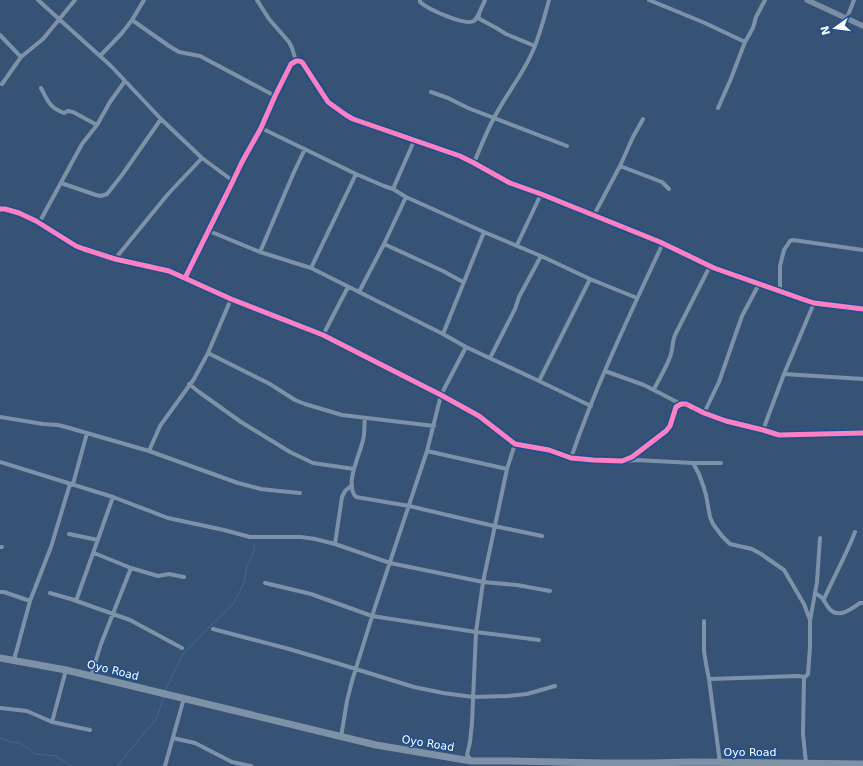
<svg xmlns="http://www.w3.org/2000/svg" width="863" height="766" font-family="'DejaVu Sans',sans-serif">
  <rect width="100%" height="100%" fill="#365274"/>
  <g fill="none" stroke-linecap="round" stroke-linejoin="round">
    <!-- stream -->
    <path stroke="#3b618d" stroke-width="1.5" d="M165 691 183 654 207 629 233 604 244 583 247 567 254 550V545
      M0 738 11 742 20 743 36 754 56 756 72 766
      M117 766 157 718 164 695"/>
    <!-- street -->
    <path stroke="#7d92a8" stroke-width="4" d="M38 0 111 66 161 119 202 158 233 181
      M257 0 269 19 289 42 292 48 296 61
      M420 0V2C428 9 468 28 475 20 478 17 483 4 485 0
      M649 0 705 23 745 42
      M479 15 478 18 498 29 506 34 535 46
      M847 18 854 0
      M132 20 169 46 179 52 200 56 275 96
      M0 35 21 57
      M100 56 122 33 132 20 144 0
      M2 84 21 57 43 39 75 0
      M41 88C48 101 49 107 64 113L68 111 73 112 97 125
      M431 92 448 98 468 108 567 146
      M718 108 730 81 745 42 753 28 756 17 765 0
      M261 128 356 174 384 186 393 189 406 197 484 232 541 256 590 279 637 298
      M474 163C480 148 486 133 494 118 505 96 521 77 531 55 539 38 544 19 549 0
      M620 166 662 182 669 189
      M61 183 96 195 101 196 107 194 122 175 161 119
      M393 189 414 141
      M594 215 620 166 633 137 643 119
      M39 223 82 144 97 125 110 102 125 81
      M209 231 260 252 311 268 443 334 466 347 539 381 591 406
      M384 244 443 271 463 282
      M517 245 541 194
      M260 252 294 172 305 149
      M115 259 168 194 202 158
      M311 268 356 174
      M185 278 233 181 242 162 261 128 275 96 291 64 296 61H299L302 62 328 102 346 115 353 119 460 156 474 163 510 183 541 194 660 242 714 268 802 299 814 303 863 309
      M780 291V266L784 250 790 241 793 240 863 250
      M359 292 384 244 406 197
      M443 334 484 232
      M323 335 348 287
      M208 353 270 384 295 400 305 404 342 415 434 426
      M490 358 515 309 519 297 541 256
      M605 371 644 385 681 404
      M784 374 863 379
      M539 381 590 279
      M189 384 199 392 241 422 290 452 313 463 354 469
      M654 389C659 379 666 368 670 357 673 350 672 342 675 335L710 266
      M704 413 719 382 742 316 759 284
      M0 417 43 424 58 425 66 427 149 451 238 483 261 489 279 491 300 493
      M365 418C364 425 365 433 363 440 360 455 344 484 356 497L409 506 494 526 542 536
      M763 430 784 374 814 303
      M149 451 160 426 194 379 208 353 231 299
      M427 451 507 469
      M571 458C596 385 630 314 663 243
      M626 461 636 460 693 463H721
      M0 462 113 497 168 518 224 530 250 537H301L315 539 335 544 390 563 483 582 517 585 550 591
      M693 463 699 474 704 488 706 495 710 517 713 524 722 536 730 544 752 549 761 554 784 570 804 604 810 620
      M73 484 87 433
      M69 534 98 540
      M335 544 342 497 345 491 352 485
      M0 547H2
      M94 553 131 568 158 576 169 574 184 577
      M265 583 311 594 372 616 476 632 539 640
      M0 592H4L30 601
      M50 593 71 599 130 620 182 648
      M815 593C824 598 823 600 828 607 837 620 850 610 860 603H863
      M824 599C834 577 846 555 855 532
      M76 601 113 497
      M704 621V651L706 664 709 679 720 763
      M213 629 289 649 333 662 414 687 443 693 473 697 507 696 527 694 555 686
      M14 660 30 601 51 547 70 484
      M91 676 101 644 131 568
      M804 677 803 734 806 763
      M709 679 798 676 805 677 808 674 810 647V621L817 582 820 538
      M0 708 27 711 52 722 90 730
      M52 722 66 670
      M341 737 347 701 352 681 375 607 427 451 441 395 466 347
      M173 738 195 743 232 762 251 766
      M471 760 467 755 470 742 472 723 476 632 483 582 507 469 515 444
      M165 766 184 698"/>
    <!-- secondary -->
    <path stroke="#798da4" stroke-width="5.5" d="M807 0 863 26
      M0 209H5L19 213 36 221 76 246 84 249 115 259 169 271 231 299 323 335 441 395 479 416 515 444 549 450 571 458 593 460 622 461 632 457 666 431 670 426 676 407 681 404H686L704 413 726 421 763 430 779 435 863 433"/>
    <!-- highway -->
    <path stroke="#7e92a7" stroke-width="7" d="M0 658 66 670 376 745 471 761H510L603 763H651L693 762 863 764"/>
    <!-- cycleway casing -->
    <g stroke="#1b4f8f" stroke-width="8">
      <path id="cycleway" d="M0 209H5L19 213 36 221 76 246 84 249 115 259 169 271 231 299 323 335 441 395 479 416 515 444 549 450 571 458 593 460 622 461 632 457 666 431 670 426 676 407 681 404H686L704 413 726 421 763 430 779 435 863 433
        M185 278 233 181 242 162 261 128 275 96 291 64 296 61H299L302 62 328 102 346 115 353 119 460 156 474 163 510 183 541 194 660 242 714 268 802 299 814 303 863 309"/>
    </g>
    <!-- cycleway -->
    <use href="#cycleway" stroke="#ff80c0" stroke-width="5"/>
  </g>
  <g text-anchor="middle" stroke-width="3" stroke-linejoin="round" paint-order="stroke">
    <!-- street labels -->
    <g font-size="11" fill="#fff" stroke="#1b4f8f">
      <text transform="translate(113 670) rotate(14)" y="4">Oyo Road</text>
      <text transform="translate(428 743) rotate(9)" y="4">Oyo Road</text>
      <text x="750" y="756">Oyo Road</text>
    </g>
  </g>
  <!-- north arrow -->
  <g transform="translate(835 28) rotate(256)" stroke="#1b4f8f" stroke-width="3" paint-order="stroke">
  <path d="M0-3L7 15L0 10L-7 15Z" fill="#ffffff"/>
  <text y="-6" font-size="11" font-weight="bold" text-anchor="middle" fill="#ffffff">N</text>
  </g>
</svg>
